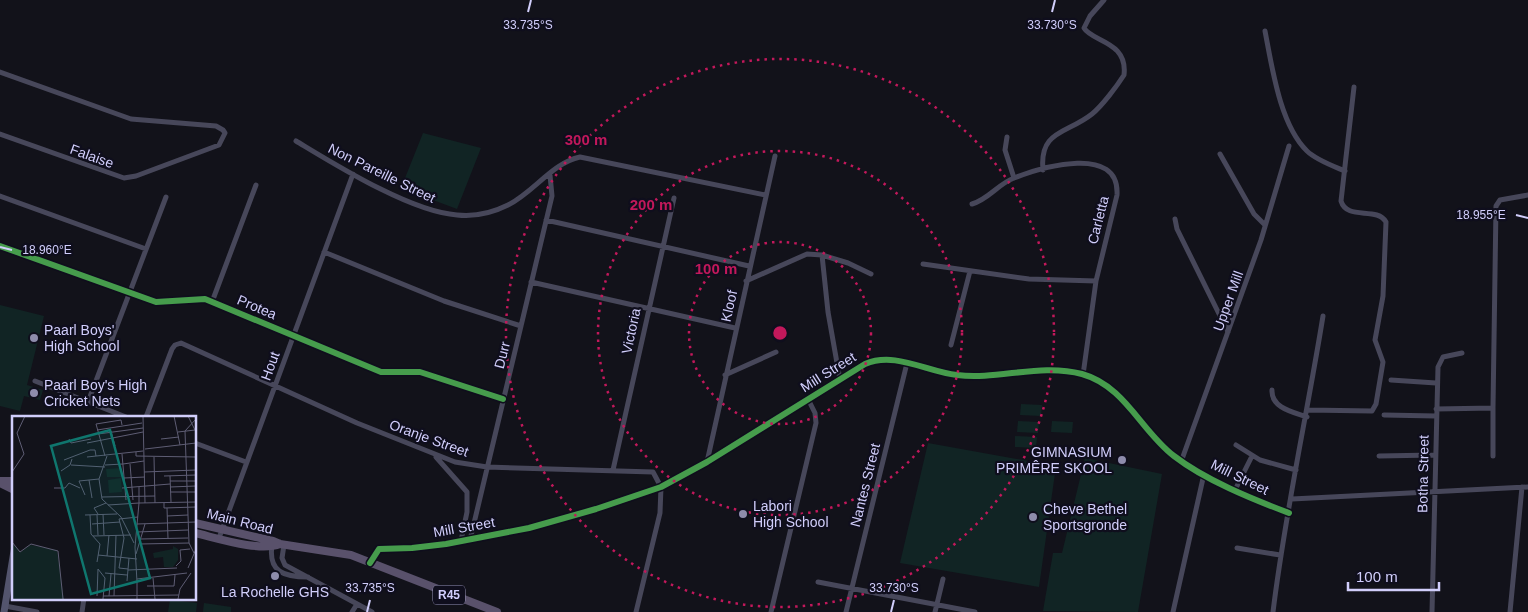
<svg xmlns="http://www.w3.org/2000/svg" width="1528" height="612" font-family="Helvetica,sans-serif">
  <rect width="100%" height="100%" fill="#12121a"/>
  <!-- green -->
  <path fill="#112424" d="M423 133 481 148 457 209 401 188Z
    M0 305 44 316 27 385 43 390 40 400 24 396 20 411 0 406Z
    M1021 404 1042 405 1041 416 1020 415Z
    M1018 421 1039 422 1038 433 1017 432Z
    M1052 421 1073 422 1072 433 1051 432Z
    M1015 436 1037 437 1036 448 1015 447Z
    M928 443 1056 466 1039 587 900 563Z
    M1085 458 1162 474 1138 612 1043 611 1053 553H1062Z
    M170 600 197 603 196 612H168Z
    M204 603 231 607V612H203Z"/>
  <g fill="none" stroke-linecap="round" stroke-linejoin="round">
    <!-- street -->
    <path stroke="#47475a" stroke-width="5" d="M1265 31C1272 67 1280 125 1307 151 1316 160 1333 166 1345 171
      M0 72 131 119 216 126 223 130 225 133 219 145 136 176 124 178 0 134
      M1007 137 1005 150 1014 178
      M296 141C336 165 411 212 457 215 475 217 492 213 508 205 534 192 552 163 580 157L765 195
      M1220 154 1254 214 1265 225
      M1043 170C1039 130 1067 134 1092 114 1102 106 1117 86 1124 75 1128 41 1092 42 1084 28L1090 16 1104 0
      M0 196 146 249
      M972 204C989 199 998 184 1014 178 1042 167 1120 144 1117 195L1096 281 1083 375
      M1175 219 1177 229 1228 332
      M546 220 749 266
      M0 246 156 302 205 299 381 372H420L503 399
      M324 252 444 301 521 326
      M822 255 848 263 871 274
      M923 264 1029 279 1096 281
      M746 281 807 254 822 255 828 312 840 380
      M531 282 735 328
      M212 302 256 185
      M951 345 970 271
      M725 375 776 352
      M1391 380 1436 383
      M35 381 126 417
      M1272 390C1271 408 1293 412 1307 417
      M88 402 166 197
      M1493 408 1496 206 1500 200 1528 195
      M1436 409 1493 408V456
      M1308 410 1372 411 1376 404 1383 362 1375 340 1383 296 1386 222C1377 206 1347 221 1341 201L1354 87
      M1384 415 1436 416
      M146 417 172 349 175 345 181 343 357 423 455 462 487 467 653 472 661 487 660 513 636 612
      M195 443 246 462
      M1236 445 1260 460 1296 470
      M1379 456 1434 455
      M436 457 467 492V512L461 541
      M707 462 775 156
      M1181 462 1261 240 1289 146
      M613 470 674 198
      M1235 490 1252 456
      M1292 499 1528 487
      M219 538 353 174
      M470 540 552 196 550 175
      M272 545C268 572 284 577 308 577
      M284 545 282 558 285 565 372 612
      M1237 548 1280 555
      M370 563 379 549 412 548 446 544 529 528 596 509 661 487 707 462 865 364C895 351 927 372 957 375 999 380 1040 363 1082 374 1125 386 1141 431 1174 456 1205 480 1252 499 1289 513
      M818 582 975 612
      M5 606 37 612
      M82 612 84 598
      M352 612 357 604
      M771 612 816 423 815 413 808 399
      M846 612 907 363
      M935 612 943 579
      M1173 612 1204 474
      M1273 612C1285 513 1307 415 1323 316
      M1432 612 1438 367 1443 357 1462 353
      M1510 612 1522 487"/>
    <!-- secondary -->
    <path stroke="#53546d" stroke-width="7" d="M4 612 14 551"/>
    <!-- primary -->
    <path stroke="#59516b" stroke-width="8" d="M0 481H14
      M0 483 14 490
      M195 523 273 541 280 544 351 555 497 612
      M195 533C217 538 259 552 280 544"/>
    <!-- cycleway casing -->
    <g stroke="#0f0e1d" stroke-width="9">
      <path id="cycleway" d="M0 246 156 302 205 299 381 372H420L503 399
        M370 563 379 549 412 548 446 544 529 528 596 509 661 487 707 462 865 364C895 351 927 372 957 375 999 380 1040 363 1082 374 1125 386 1141 431 1174 456 1205 480 1252 499 1289 513"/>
    </g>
    <!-- cycleway -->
    <use href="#cycleway" stroke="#469c4c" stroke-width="6"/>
  </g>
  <!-- ticks -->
  <path fill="none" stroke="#d1cefb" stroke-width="2" d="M528 12 531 0M1052 12 1055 0M1516 215 1528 218M0 247 12 250M367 612 370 600M891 612 894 600"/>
  <!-- distance rings -->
  <g fill="none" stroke="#c2185b" stroke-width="2.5" stroke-dasharray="2.5 5">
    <circle cx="780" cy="333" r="91"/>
    <circle cx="780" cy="333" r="182"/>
    <circle cx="780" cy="333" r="274"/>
  </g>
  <!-- markers -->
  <g fill="#8e8cac" stroke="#0f0e1d" stroke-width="2">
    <circle cx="34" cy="338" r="5"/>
    <circle cx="34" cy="393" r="5"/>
    <circle cx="1122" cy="460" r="5"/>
    <circle cx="743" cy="514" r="5"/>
    <circle cx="1033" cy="517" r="5"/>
    <circle cx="275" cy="576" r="5"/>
  </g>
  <g text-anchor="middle" stroke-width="4.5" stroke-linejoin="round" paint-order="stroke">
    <!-- shield labels -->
    <rect fill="#0f0e1d" stroke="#9794b8" stroke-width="1" x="433" y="585.5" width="32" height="19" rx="4"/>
    <g font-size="12" font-weight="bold" fill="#d1cefb">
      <text x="449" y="599">R45</text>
    </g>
    <!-- street labels -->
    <g font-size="14" fill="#d1cefb" stroke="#0f0e1d">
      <text transform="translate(92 156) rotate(20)" y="5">Falaise</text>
      <text transform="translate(382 173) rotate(26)" y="5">Non Pareille Street</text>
      <text transform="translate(1098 220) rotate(-76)" y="5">Carletta</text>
      <text transform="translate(1228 301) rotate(-70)" y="5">Upper Mill</text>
      <text transform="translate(729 306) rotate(-77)" y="5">Kloof</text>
      <text transform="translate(257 307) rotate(23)" y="5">Protea</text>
      <text transform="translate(631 331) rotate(-78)" y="5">Victoria</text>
      <text transform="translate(502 355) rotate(-76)" y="5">Durr</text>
      <text transform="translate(270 366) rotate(-70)" y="5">Hout</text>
      <text transform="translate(828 372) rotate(-32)" y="5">Mill Street</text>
      <text transform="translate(429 438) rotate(20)" y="5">Oranje Street</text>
      <text transform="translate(1423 474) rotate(-89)" y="5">Botha Street</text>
      <text transform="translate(1240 477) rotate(26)" y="5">Mill Street</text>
      <text transform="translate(865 485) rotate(-76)" y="5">Nantes Street</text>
      <text transform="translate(240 521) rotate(14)" y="5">Main Road</text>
      <text transform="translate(464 527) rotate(-10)" y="5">Mill Street</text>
    </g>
    <!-- poi labels -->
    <g font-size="14" fill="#d1cefb" stroke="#0f0e1d" text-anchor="start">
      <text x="44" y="335">Paarl Boys'<tspan x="44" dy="16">High School</tspan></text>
      <text x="44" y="390">Paarl Boy's High<tspan x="44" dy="16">Cricket Nets</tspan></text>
      <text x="1112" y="457" text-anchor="end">GIMNASIUM<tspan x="1112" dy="16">PRIMÊRE SKOOL</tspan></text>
      <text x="753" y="511">Labori<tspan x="753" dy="16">High School</tspan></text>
      <text x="1043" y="514">Cheve Bethel<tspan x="1043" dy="16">Sportsgronde</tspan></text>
      <text x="275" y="597" text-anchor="middle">La Rochelle GHS</text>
    </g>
  </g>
  <!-- overview -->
  <g transform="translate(12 416)">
    <rect width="184" height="184" fill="#12121a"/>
    <path d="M110 52 111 61H95L94 53ZM109 62 110 76 97 77 96 64ZM0 127 9 136 18 129 45 134 52 183H0ZM161 130 166 133V144L161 151H152L151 141 142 142 141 137 161 133Z" fill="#112424"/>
    <path fill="none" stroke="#5e5d74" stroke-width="1" d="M131 0 133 87M162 0 168 29M176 0 183 14M85 14 130 7M99 15 103 30M166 16 183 14M86 18 131 12M57 23 59 27 79 23M149 23 167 21M75 27 131 16M133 33 184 27M124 36V40L184 41M110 38 114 84M93 40 84 8 109 4 110 9M95 40 87 63 90 83 109 101 122 127M75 41 131 35M142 41 143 87M52 44 78 34H83L84 40M111 48 132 45M118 48 121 84M59 49 93 51M93 49 111 48M49 55 58 49 60 43M0 56 12 38 5 17 13 0M132 56 184 54M152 60 184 59M158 60 159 86M112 62 133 61M77 64 80 82M158 65H184M158 71 184 70M42 72H53L57 67 68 72M110 72 158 68M158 76H184M73 79 67 65 87 63M90 81 143 80M152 87V92L184 91M96 89 127 87V71M155 92 156 123M86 98 82 92 94 87M91 98 92 119M73 99 105 98M78 99 79 118 88 128 85 146M85 99 86 119M155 100 176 99M80 108 108 106M125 108 184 106M125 116 176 114M81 120 119 119M129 123 176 122M0 126 8 136 19 128 46 135 51 183M128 128 177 127M182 137 177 127 173 15 184 3M124 138 133 108M86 139 125 143M95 140 97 119M164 150 169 145 168 134 178 133M176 152 184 133M86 153 93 162 91 183M116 153 107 152 112 122 107 103 126 101M116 154 165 152M93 157 115 159M141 162 143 183M125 163 175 157M115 165 117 142M125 166 123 131 127 87 184 86M135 170H162L163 159M85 180 86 153M91 180 167 179M97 180 99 158M102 180 104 119M125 183V166M166 183 168 173 179 157"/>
    <path fill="#0f766e" fill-opacity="0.15" stroke="#0f766e" stroke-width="2.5" d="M98 14 138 162 79 178 39 30Z"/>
    <rect width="184" height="184" fill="none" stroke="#d1cefb" stroke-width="2.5"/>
  </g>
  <g font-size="12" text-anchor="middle" fill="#d1cefb" stroke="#0f0e1d" stroke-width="4.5" stroke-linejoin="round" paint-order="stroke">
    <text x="528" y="29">33.735°S</text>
    <text x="1052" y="29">33.730°S</text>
    <text x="1481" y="219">18.955°E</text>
    <text x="47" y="254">18.960°E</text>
    <text x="370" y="592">33.735°S</text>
    <text x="894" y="592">33.730°S</text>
  </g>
  <circle cx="780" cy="333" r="8" fill="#c2185b" stroke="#0f0e1d" stroke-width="2.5"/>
  <g font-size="15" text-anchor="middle" font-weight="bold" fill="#c2185b" stroke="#0f0e1d" stroke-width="4.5" stroke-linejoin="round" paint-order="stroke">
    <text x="586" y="145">300 m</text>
    <text x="651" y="210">200 m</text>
    <text x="716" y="274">100 m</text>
  </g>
  <!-- scale -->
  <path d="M1348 582v8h91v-8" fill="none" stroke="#d1cefb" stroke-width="2.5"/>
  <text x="1356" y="582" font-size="15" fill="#d1cefb" stroke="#0f0e1d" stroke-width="4" paint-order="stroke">100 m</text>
</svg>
